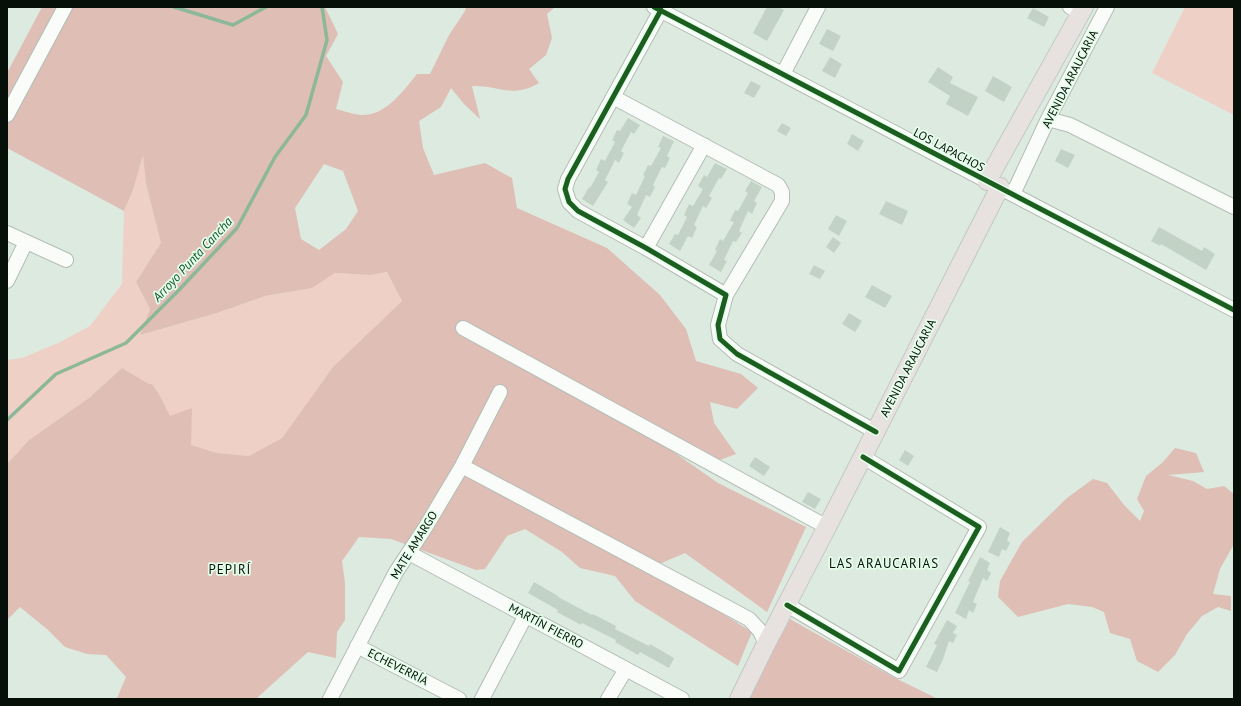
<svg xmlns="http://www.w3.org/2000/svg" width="1241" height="706" font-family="'PT Sans',sans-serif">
  <rect width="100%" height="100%" fill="#ddeae0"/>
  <!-- green -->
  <path fill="#eed0c6" d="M1185 7H1234V115L1152 73Z
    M143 154 146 184 161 243 136 282 150 309 140 335 217 313 265 296 312 288 335 273 370 275 387 272 402 301 333 367 282 438 249 456 217 453 190 445 170 416 159 394 152 384H149L122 368 89 398 29 440 7 464V360L22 358 58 343 90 326 122 284 124 211 133 190Z"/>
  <!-- forest -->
  <path fill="#debeb5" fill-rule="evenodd" d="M42 7H325L338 34 326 56 343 82 336 109C344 111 353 114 361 115 386 116 403 91 417 74H430L449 35 465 11 466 7H555L547 14 552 38 546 55 529 69 539 83C512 99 499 85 472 86L480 119 464 104 451 88 441 107 419 121 423 148 434 175 485 163 512 178 517 208 607 248 660 295 686 329 696 361 741 374 758 388 737 409 710 402 714 423 736 454 709 464 675 453 718 483 806 527 767 612 685 553 650 568 752 632 738 666 635 601 615 576 580 568 562 552 525 529 507 536 485 569 476 570 391 539 359 537 342 561 345 583V620L337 632 336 658 308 652 258 697 259 699H118L117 698 126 677 106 655 87 654 65 647 48 630 20 607 7 620V464L29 440 89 398 122 368 149 384H152L159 394 170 416 192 408 191 445 217 453 249 456 282 438 333 367 402 301 387 272 370 275 335 273 312 288 265 296 217 313 140 335 150 309 136 282 161 243 146 184 143 155 133 190 124 211 7 148V73ZM324 164 343 171 358 211 346 229 319 250 301 239 295 208Z
    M1175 448 1196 453 1204 472 1168 475 1193 481 1207 489 1224 486 1234 494V544L1220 569 1213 594 1231 596V611L1218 607 1202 616 1187 634 1175 655 1158 672 1137 661 1130 639 1110 633 1104 612 1092 607 1068 604 1018 617 998 597 1000 581 1022 542 1067 498 1093 479 1107 483 1124 505 1140 521 1144 511 1137 499 1146 476 1163 462Z
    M788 618 893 677 938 699H741Z"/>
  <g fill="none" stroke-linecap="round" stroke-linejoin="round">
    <!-- stream -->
    <path stroke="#8cb899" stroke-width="3.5" d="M174 7 233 25 266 7
      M7 420 56 374 126 343 179 290 237 228 275 157 306 115 327 40 322 7"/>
  </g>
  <!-- building -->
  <path fill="#c2d3c6" d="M767 7H778L784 10 767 41 753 33Z
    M1033 8 1049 17 1044 27 1027 18Z
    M827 29 841 36 833 51 819 44Z
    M830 57 842 64 835 78 822 71Z
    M938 67 953 77 950 83 978 97 968 116 946 104 950 96 928 82Z
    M993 76 1012 87 1004 102 985 91Z
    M751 81 761 86 754 98 744 93Z
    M628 118 640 125 634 134 631 132 621 151 624 153 619 163 615 160 605 180 608 182 593 206 582 199 589 187 590 188 599 172 596 170 601 159 605 161 615 142 612 140 617 130 620 131Z
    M782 123 791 128 786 136 777 131Z
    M852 134 864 141 858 151 847 144Z
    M663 136 674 141 667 156 670 158 665 168 662 167 653 185 655 187 650 197 646 195 637 215 641 218 634 228 623 220 632 207 627 204 632 193 636 195 645 176 643 175 648 165 651 166 661 148 658 147Z
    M1061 149 1075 155 1068 168 1055 161Z
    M715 163 727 169 721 179 719 178 709 196 712 198 706 208 703 206 694 225 697 227 692 238 688 236 680 251 669 244 675 234 678 235 687 217 684 215 689 204 693 206 703 189 698 186 704 175 707 177Z
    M751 181 762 187 754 201 757 203 752 214 748 211 739 231 742 233 736 242 733 241 724 260 727 261 721 272 709 265 717 251 715 250 720 239 723 241 734 222 730 221 735 210 738 211 748 193 745 191Z
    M886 201 908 211 902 225 879 214Z
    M836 215 847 221 839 236 828 229Z
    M1159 227 1202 251 1204 247 1215 254 1206 270 1161 244 1160 246 1151 241Z
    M833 237 841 243 834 253 826 247Z
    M814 265 825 271 820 279 809 274Z
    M872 285 892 296 885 308 865 297Z
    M849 313 862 321 855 332 842 324Z
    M905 450 914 456 908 466 899 460Z
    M755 457 770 467 764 476 749 466Z
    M808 492 821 499 815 509 802 502Z
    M1000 527 1010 533 1007 540 1010 543 1006 551 1002 549 999 557 988 552Z
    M980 557 990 563 987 570 991 573 987 581 983 578 973 602 977 604 973 613 969 610 966 619 955 613 970 582 968 581Z
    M534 582 558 596V597L592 615 593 614 616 626 615 629 649 646 650 644 674 658 669 668 640 652 638 655 615 642 616 640 582 623 581 625 557 612 558 610 528 593Z
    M947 620 957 626 953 633 957 635 953 643 949 641 943 659 937 672 926 667 937 645 934 644Z"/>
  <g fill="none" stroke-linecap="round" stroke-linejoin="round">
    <!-- minor casing -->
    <g stroke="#b3bdb5" stroke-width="16">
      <path id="minor" d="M654 7 1234 310
        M1070 7 1081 13
        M661 10 568 179 565 189 569 202 578 211 646 248 726 295 718 325 720 339 737 354 876 432
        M783 74 818 7
        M613 97 778 185 782 192V201L726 295
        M7 115 65 7
        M1048 119 1070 125 1234 207
        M1013 194 1048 119 1107 7
        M7 233 66 260
        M646 248 704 145
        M7 281 26 242
        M463 328 827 527
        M462 466 749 619 760 631 766 644
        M409 553 682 699
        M787 605 899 671 979 527 863 457
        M357 646 459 699
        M330 699 396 572 425 528 462 466 500 392
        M482 699 526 615
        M608 699 626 669"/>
    </g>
    <!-- major casing -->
    <g stroke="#c1c8c3" stroke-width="20">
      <path id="major" d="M987 181 1084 7
        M739 699 766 644 827 527 1000 187"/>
    </g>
    <!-- minor -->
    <use href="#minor" stroke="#fafcfa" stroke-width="14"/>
    <!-- major -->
    <use href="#major" stroke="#e7e2e0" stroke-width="18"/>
    <!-- cycleway casing -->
    <g stroke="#e4feea" stroke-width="8">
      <path id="cycleway" d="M654 7 1234 310
        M661 10 568 179 565 189 569 202 578 211 646 248 726 295 718 325 720 339 737 354 876 432
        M787 605 899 671 979 527 863 457"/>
    </g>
    <!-- cycleway -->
    <use href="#cycleway" stroke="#1b5e20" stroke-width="5"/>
  </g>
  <g text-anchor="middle" stroke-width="3.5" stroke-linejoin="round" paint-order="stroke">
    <!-- street labels -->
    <g font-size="12" fill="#070f09" stroke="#e4feea">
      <text transform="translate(1070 79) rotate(-63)" y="4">AVENIDA ARAUCARIA</text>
      <text transform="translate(949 150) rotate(28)" y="4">LOS LAPACHOS</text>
      <text transform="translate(908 368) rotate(-63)" y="4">AVENIDA ARAUCARIA</text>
      <text transform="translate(414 545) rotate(-58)" y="4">MATE AMARGO</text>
      <text transform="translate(546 626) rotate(28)" y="4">MARTÍN FIERRO</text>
      <text transform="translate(398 667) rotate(27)" y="4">ECHEVERRÍA</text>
    </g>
    <!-- water labels -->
    <g font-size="13" font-style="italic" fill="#13542d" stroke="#e4feea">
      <text transform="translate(192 259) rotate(-47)" y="5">Arroyo Punta Cancha</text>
    </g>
    <!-- neighbourhood labels -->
    <g font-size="13" letter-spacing="1" fill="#070f09" stroke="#e4feea">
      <text x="884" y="568">LAS ARAUCARIAS</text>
      <text x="230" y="574">PEPIRÍ</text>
    </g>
  </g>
  <!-- border -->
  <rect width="1241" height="706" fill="none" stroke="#070f09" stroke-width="16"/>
</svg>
